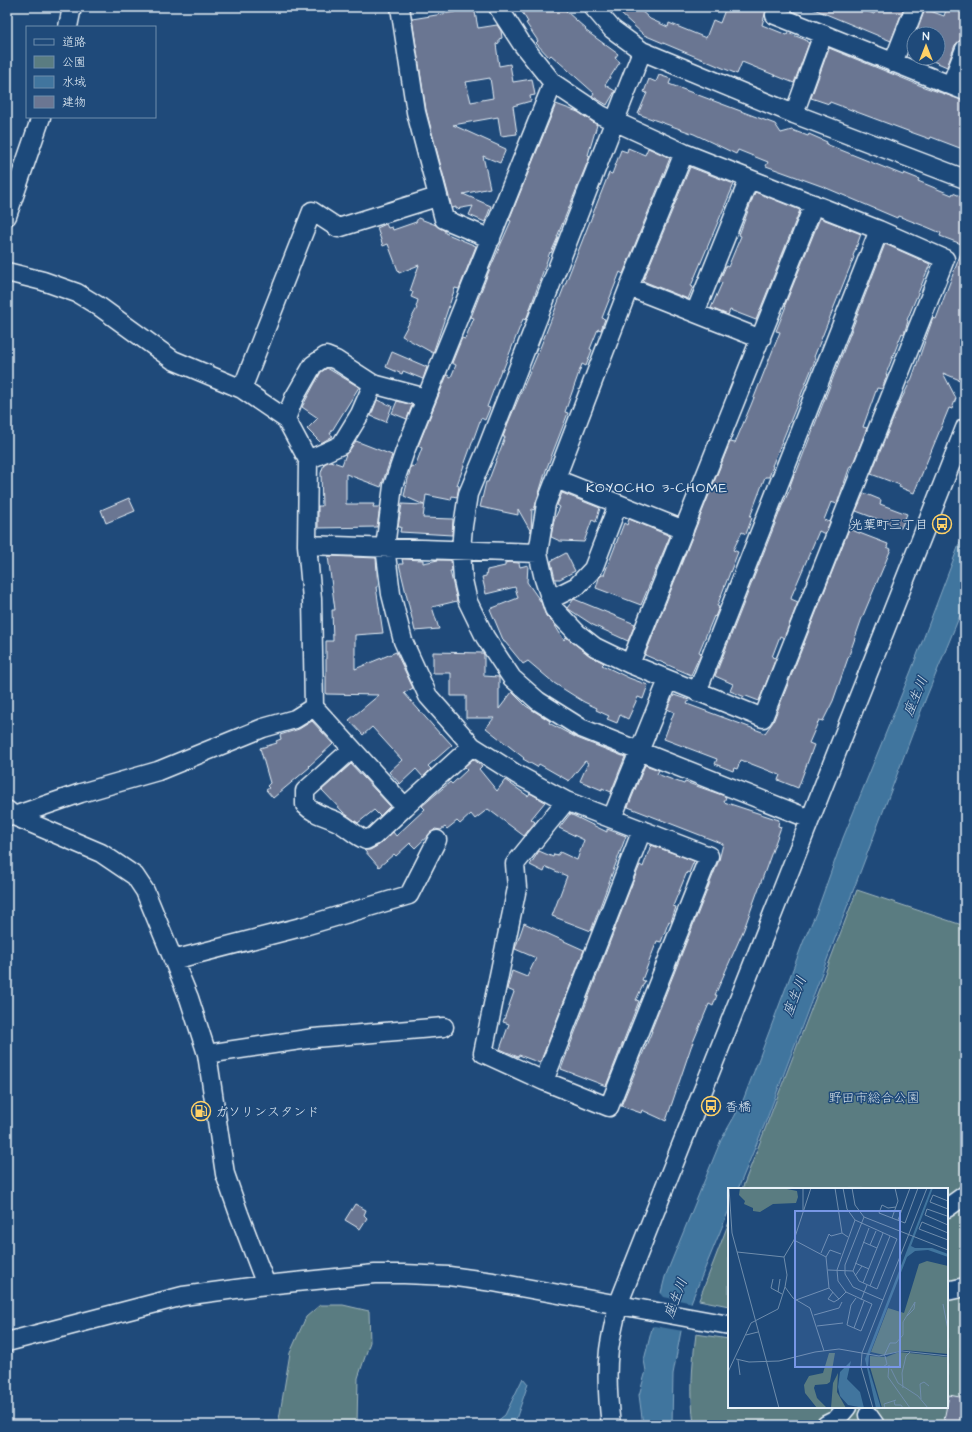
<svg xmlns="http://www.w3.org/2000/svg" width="972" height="1432" font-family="'Architects Daughter','Klee One',sans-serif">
  <rect width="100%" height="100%" fill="#1f4a7a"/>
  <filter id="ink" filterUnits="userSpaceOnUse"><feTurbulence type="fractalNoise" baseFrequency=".025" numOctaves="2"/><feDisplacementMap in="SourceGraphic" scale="8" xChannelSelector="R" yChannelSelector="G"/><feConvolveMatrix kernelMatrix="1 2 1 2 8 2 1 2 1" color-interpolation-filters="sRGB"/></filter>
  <g filter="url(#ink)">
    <!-- green -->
    <path fill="#5a7c81" stroke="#a1b6bc" d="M857 890 965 926V1278L947 1282V1189H742Z
      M729 1222V1306L699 1300Z
      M965 1294V1425H694C690 1394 692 1365 696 1334L729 1339V1407H947V1299Z
      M320 1305H343L369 1311 370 1342 358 1378 357 1425H278L290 1353 306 1317Z"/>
    <!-- water -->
    <path fill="#41759e" stroke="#84a7c2" d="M965 529V603L926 698 766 1121 738 1189H729V1210L692 1300 681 1331 673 1374 672 1425H643L639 1395 646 1371 644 1360 665 1277 721 1140 742 1103 804 940 817 911 843 838 911 671Z
      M523 1378 528 1384 514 1425H492L505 1415Z"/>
    <!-- pier -->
    <path fill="#1f4a7a" d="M659 1291 664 1297 693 1303 683 1331 654 1326 650 1328Z"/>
    <!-- building -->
    <path fill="#6b7692" stroke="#e8f1f8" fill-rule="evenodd" d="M454 7H474L478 28 497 25 501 31 502 38 499 39V43L496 44 499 66 510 64 513 82 532 79 535 95 530 96 531 101 513 106 517 134 501 136 498 117 453 125 506 149 500 163 483 156 490 188 463 194 491 206 485 222 469 215 473 206 456 209V207L452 208 426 110 412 19 455 12ZM490 78 493 98 471 102 466 82Z
      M519 7H564L567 12 586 29 585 30 618 54 615 58 620 62 605 85 615 91 607 105 592 96 594 93 551 55 549 57 536 43 538 41 526 23 528 22Z
      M627 7H637L650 19 668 27 669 23 706 38 713 20 720 23 726 7H767L762 25 787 35 788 33 806 40V41L809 43 794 83 742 62 737 74 644 35 621 14Z
      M809 7H856L874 14 877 7H904L891 41Z
      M947 7H965V39L959 41 955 45 947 67 926 58H938V34H916L925 9 944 16Z
      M829 48 924 87 965 101V150L931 137 930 139 905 130 830 102 829 104 811 98Z
      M659 75 671 79 669 84 775 124 781 133 792 130 808 136 809 134 827 142 826 144 903 175 904 173 919 179 918 181 952 195 953 193 965 198V372L962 381 943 373 956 398 952 409 949 408 914 493 899 487 900 485 871 474 900 402 912 378 933 318 936 319 964 245 940 236 941 233 927 227 898 216 897 218 824 187 766 166 768 162 738 150 736 154 694 134 638 114 647 93 644 92 649 79 656 82Z
      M556 104 578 112 597 125 588 155 590 156 557 237H558L551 253 550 252 526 320 523 319 503 370H501L487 407 490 408 485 420 481 418 457 485 459 486 457 497 452 496 451 500 426 495 423 518 453 519 452 535 400 532 401 527H398L402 504 424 505 404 496 411 466 415 467 422 448 418 446 447 375 451 377 456 365 452 363 462 338 465 339 474 318 471 317 489 271 511 221 509 220Z
      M628 148 645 155 648 148 670 158 623 274 620 272 602 318 605 319 601 330 598 329 590 349 592 350 586 366 582 364 565 412 568 413 546 470 534 510 532 509 531 532 518 509V515L480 507 486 482H488L505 437H503L508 423 538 353 609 173 612 174 621 150 627 152Z
      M690 167 734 184 691 286 693 287 688 299 643 281Z
      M755 192 800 210 756 320 730 310 728 315 711 308 722 283 719 282 726 266 728 267 741 236 739 235Z
      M418 218 436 225 445 231V233L476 246 459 289 455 288 433 353 402 336 417 308 416 307 418 300 411 297 413 292 410 291 419 265 399 273 388 244 383 246 377 228 386 224 388 228 392 227 393 230 416 222Z
      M820 218 861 234 853 256 854 257 814 357 816 358 772 466H773L769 477H765L750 517 752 518 746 534 742 532 733 550 738 552 717 606 719 607 715 617 714 616 699 652 701 653 691 675 645 655 730 442 735 443 751 405 780 332 776 331 786 306 785 305Z
      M885 244 930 264 907 320 908 321 904 334 902 333 886 374 887 375 882 389 877 388 863 427 867 428 852 466H850L837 504 831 502 824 520 830 522 825 534 819 531 792 595 791 599 798 602 784 638 780 636 772 657 776 658 759 701 746 696 745 697 730 691 733 684 715 676 782 506 791 487 790 486 795 472 796 473Z
      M392 352 427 367 423 379 403 371 402 374 386 367Z
      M327 368 359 387 330 434 333 436 321 443 307 429 318 418 302 407 321 372Z
      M377 400 392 406 386 422 371 416Z
      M397 401 412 405 407 419 392 413Z
      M356 441 392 455 381 487 346 474V504H374L373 507H380L377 527 318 528V506H322L321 473 324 464 330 461 342 465 346 454Z
      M562 493 600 508 596 522 592 520 584 542 560 541 551 537 554 520 560 507 557 505Z
      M864 493 881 500 880 504 907 514 901 528 856 511Z
      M129 498 135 511 106 523 101 510Z
      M629 519 670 536 641 605 596 588 599 578 602 575H604L624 523 627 525Z
      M849 529 888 544 887 547 891 549 862 618 833 701 823 721 819 720 809 743 814 745 798 788 778 780 780 775 741 760 737 769 734 768 733 771 715 764 717 759 664 739 674 712 667 709 674 695 689 700 687 704 765 733 773 722Z
      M566 553 575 571 560 579H555L551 561Z
      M328 556 376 558 378 587H376L383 633 355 635V669L396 652 413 688 404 693 440 734 441 733 452 745 428 766 431 769 423 777 416 769 400 784 389 772 402 760 372 727 363 735 349 720 379 695 326 694V641H333L332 610H335Z
      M402 559 423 560V563L438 560H451L452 571H450L457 601 432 607 439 629 415 631 399 564H403Z
      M509 562 519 563 520 567 528 565 527 582 541 602 546 616 554 624 564 640 566 637 589 655 604 663 602 665 629 678 648 685 643 699 638 697 628 719 620 715 617 723 607 719 609 716 596 710 597 708 584 702 554 683 528 661 523 664 505 642H504L490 609 518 598 515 587 486 594 482 577 486 576 487 570 505 566V563Z
      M574 599 635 624 628 641 593 625 570 610 567 608Z
      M433 652 483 653 484 655V676L499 677V709L512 692 526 706 550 721 549 723 577 738 625 757 611 792 602 788V790L580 781 588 763 585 761 569 781 539 764 537 767 523 759 524 758 486 728 494 718H466V696H451V673H433Z
      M312 721 333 744 309 766 310 767 273 798 266 790 269 788 267 786 270 783 260 748 277 743 276 741 281 739 280 735 299 729Z
      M473 759 482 766 479 769 497 791 505 780 528 796 530 793 545 802 531 819 535 822 524 836 488 809 475 819 471 814 460 824 457 821 447 829 445 827 441 830 435 829 415 848 410 843 396 856 394 854 379 867 364 850H370L379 845 393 832 396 836 425 809 422 806 450 782 452 784 467 770 464 767Z
      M351 764 390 806 380 816 374 810 358 823 344 813 322 790Z
      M645 765 659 770 657 774 684 784 685 782 722 795 726 797 724 802 779 820 778 826 781 827 744 929 715 995H717L713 1006 709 1004 691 1047 666 1121 642 1110 641 1113 621 1106 652 1031H651L719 860 723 844 628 807Z
      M570 814 607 832V829L626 836 591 931 552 916 567 876 546 867 544 872 530 865 539 851 553 857 554 854 558 855 560 852 577 860 584 840 559 828Z
      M651 845 694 861 689 873 687 872 673 906 676 907 671 922 669 921 661 942 657 941 642 980 645 981 636 1000 639 1001 606 1086 561 1069 632 884 640 865 643 867Z
      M524 923 584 950 540 1063 519 1055 518 1057 500 1049 509 1024 503 1022 514 992 507 989 512 971 527 977 536 958 515 949Z
      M355 1204 366 1210 364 1215 367 1218 360 1229 345 1220Z
      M949 1395 965 1398V1425H943Z"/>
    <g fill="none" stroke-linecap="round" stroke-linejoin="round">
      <!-- minor casing -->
      <g stroke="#e8f1f8" stroke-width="21">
        <path id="minor" d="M400 7 416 112 444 219 491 239
          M498 7 522 44 553 83 601 115 684 153 879 230 945 259 763 718 630 664 595 647 577 633 554 609 544 579 538 553 546 504 629 287 684 153
          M593 7 612 29 642 51 794 114 965 179
          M778 7 775 15 965 91
          M68 27 72 7
          M642 51 486 451 468 494 463 526 461 550 463 580 468 602 485 637 512 678 538 701 581 728 810 819
          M893 63 915 7
          M553 83 405 451 393 486 385 547 391 594 403 641 428 696 472 746 516 774 566 801 709 856 609 1107 544 1081 483 1053 517 888 515 864 566 801
          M951 85 965 49
          M794 114 823 34
          M7 216 41 117
          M7 272 43 281 77 293 100 307 173 360 242 389 286 419 308 460 307 545 312 599 314 707 405 807 472 746
          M629 287 761 339
          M695 313 749 179
          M242 389 312 211 338 228 437 197
          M286 419 294 398 313 365 326 356 336 360 373 384 426 398
          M308 460 341 445 360 414 373 384
          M556 479 684 530
          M307 545 538 553
          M551 599 577 586 593 569 618 504
          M630 664 814 204
          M697 692 879 230
          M352 749 305 791V805C314 814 325 816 336 821 347 826 355 836 366 840L374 836 405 807
          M7 810 14 816 101 853 135 876 145 891 189 998 207 1054 225 1174 239 1214 266 1285
          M14 816 81 793 158 771 263 728 295 719 314 707
          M612 818 668 680
          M173 960 301 927 409 895 437 840
          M207 1054 314 1038 444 1027
          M544 1081 642 830
          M947 1208 965 1195
          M947 1291 965 1287
          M7 1342 183 1296 266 1285 375 1274H404L449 1276 493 1282 729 1325
          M868 1415 875 1425
          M611 1425C608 1401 606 1375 609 1350 611 1335 615 1320 618 1305L965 428
          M826 1425 836 1420 847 1407"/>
      </g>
      <!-- minor -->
      <use href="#minor" stroke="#1f4a7a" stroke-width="18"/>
    </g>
  </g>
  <!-- icons -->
  <defs>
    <g id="bus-ring" transform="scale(1)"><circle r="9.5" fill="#1f4a7a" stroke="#ffd166" stroke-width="1.5"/><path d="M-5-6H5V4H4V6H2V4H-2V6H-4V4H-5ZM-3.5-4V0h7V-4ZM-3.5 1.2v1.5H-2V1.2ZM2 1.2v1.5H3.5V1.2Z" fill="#ffd166"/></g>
    <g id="fuel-ring" transform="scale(1)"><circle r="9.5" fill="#1f4a7a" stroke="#ffd166" stroke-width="1.5"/><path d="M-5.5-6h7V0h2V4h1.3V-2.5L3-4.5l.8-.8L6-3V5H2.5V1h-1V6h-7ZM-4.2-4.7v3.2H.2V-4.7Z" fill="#ffd166"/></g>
  </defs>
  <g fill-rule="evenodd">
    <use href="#bus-ring" x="942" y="524"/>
    <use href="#bus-ring" x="711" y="1106"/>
    <use href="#fuel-ring" x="201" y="1111"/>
  </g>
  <g text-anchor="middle" stroke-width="3" stroke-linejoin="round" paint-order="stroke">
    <!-- poi labels -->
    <g font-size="13" fill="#e8f1f8" stroke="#1f4a7a" text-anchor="start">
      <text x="928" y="529" text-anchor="end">光葉町三丁目</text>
      <text x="725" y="1111">香橋</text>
      <text x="215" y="1116">ガソリンスタンド</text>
    </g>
    <!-- park labels -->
    <g font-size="13" fill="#d3dfe6" stroke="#1f4a7a">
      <text x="874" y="1102">野田市総合公園</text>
    </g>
    <!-- neighbourhood labels -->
    <g font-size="14" letter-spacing="1" fill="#e8f1f8" stroke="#1f4a7a">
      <text x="657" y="492">KOYOCHO 3-CHOME</text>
    </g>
    <!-- water labels -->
    <g font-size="14" font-style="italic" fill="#cfdeea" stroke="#1f4a7a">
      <text transform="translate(915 696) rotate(-67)" y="5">座生川</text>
      <text transform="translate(794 996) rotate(-69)" y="5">座生川</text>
      <text transform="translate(675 1298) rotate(-69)" y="5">座生川</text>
    </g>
  </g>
  <!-- overview -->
  <g transform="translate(728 1188)">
    <rect width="220" height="220" fill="#1f4a7a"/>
    <path d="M12 0H54L69 3 70 9 68 15 45 16 32 24 25 23V20L16 16 17 13 11 7ZM199 73 220 78V166L176 162 156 167 143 164 160 120 176 125 191 76ZM171 164 220 169V220H154L142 179V168L158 169ZM101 165H107L102 194 99 196 87 197 86 200 89 210 99 220H89L77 205 76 197 81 188 95 185ZM110 185 109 204 118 220H103L105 195Z" fill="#5a7c81"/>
    <path d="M203 0H205L183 58 187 60H204L220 66V69L200 62 187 63 179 69 141 168 140 178 153 220H148L137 171ZM123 173 119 191 132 204 136 220 120 217 112 208 110 199 112 184Z" fill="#41759e"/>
    <path fill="none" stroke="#6f8dac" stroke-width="1" d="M1 0 4 45 51 220M83 0 66 52 56 69 59 87 57 99 65 110 82 120 96 163M107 0 114 45 120 49M115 0 119 21 127 32 169 51 149 101 131 93 125 83 141 40M124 0 127 17 136 29 220 62M220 13 205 7 202 14 220 21M168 19 160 20 154 17 151 25 177 35 190 0M75 24V0M219 28 199 21 197 27 220 37M136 29 117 77V86L125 99 155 112M164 30 170 13 167 0M127 32 109 82 110 93 118 104 144 116 133 143 119 137 123 117 128 110M170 32 182 0M220 45 194 34 191 41 220 52M66 52 98 69 101 100 111 111 118 104M135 54 149 60M142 57 148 43M9 64 56 69M93 65 101 46 103 48 114 45M98 69 102 62 113 66M127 75 141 81M100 82 125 83M127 88 134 78M45 91 43 100 54 106M135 95 155 45M142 98 162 48M50 104 52 91M105 104 100 111 106 114 111 111M68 112 101 100M133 112 139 97M215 116 220 142M86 127 111 120 114 114M89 138 115 135M126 140 136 113M18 147 30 144M156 168 162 155H168L175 147V134L187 114 186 121 179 128M8 171 21 174 51 173 87 164 111 161 151 168 174 163 220 168M10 172 12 187M161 177 160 189 182 220M155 179 159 176 157 168M163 181 170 195 190 208 200 220M0 184 23 135 50 121 57 99M175 200 174 185 178 168 182 164M193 211 192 196 196 194 201 198M166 213 167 217H173L175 220M145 220 133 179 134 165 199 0M157 220 156 216 168 212"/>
    <path fill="#7897e6" fill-opacity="0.15" stroke="#7897e6" stroke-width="2" d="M67 23H172V179H67Z"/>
    <rect width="220" height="220" fill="none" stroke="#e8f1f8" stroke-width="2"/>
  </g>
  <!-- margin -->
  <rect width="972" height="1432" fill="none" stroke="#1f4a7a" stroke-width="24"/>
  <rect x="12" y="12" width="948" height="1408" fill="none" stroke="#e8f1f8" stroke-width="1.5" filter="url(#ink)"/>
  <!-- legend -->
  <rect x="26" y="26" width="130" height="92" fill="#1f4a7a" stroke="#6f8dac"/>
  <rect x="34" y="39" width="20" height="6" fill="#1f4a7a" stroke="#6f8dac"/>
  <text x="62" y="46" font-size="12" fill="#e8f1f8">道路</text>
  <rect x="34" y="56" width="20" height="12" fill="#5a7c81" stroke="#6f8dac"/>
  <text x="62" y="66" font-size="12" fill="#e8f1f8">公園</text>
  <rect x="34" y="76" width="20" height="12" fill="#41759e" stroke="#6f8dac"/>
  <text x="62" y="86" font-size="12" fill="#e8f1f8">水域</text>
  <rect x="34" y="96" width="20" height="12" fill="#6b7692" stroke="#6f8dac"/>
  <text x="62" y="106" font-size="12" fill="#e8f1f8">建物</text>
  <!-- north arrow -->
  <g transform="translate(926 46)"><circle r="19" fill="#1f4a7a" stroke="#6f8dac"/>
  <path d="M0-3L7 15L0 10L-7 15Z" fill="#ffd166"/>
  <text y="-6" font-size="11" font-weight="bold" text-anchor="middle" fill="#e8f1f8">N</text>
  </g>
</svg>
